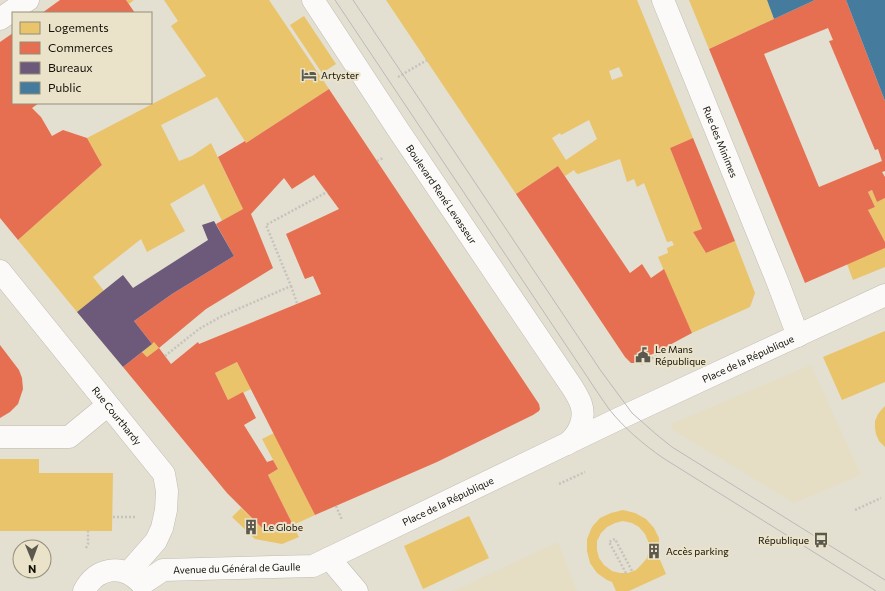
<svg xmlns="http://www.w3.org/2000/svg" width="885" height="591" font-family="Commissioner,sans-serif">
  <rect width="100%" height="100%" fill="#e3dfd1"/>
  <!-- built -->
  <path fill="#e5dec4" d="M811 365 861 475 794 503 673 430 671 424Z
    M558 542 577 591H453Z"/>
  <!-- homes -->
  <path fill="#e9c46a" fill-rule="evenodd" d="M126 0H134L129 4Z
    M164 0H269L329 89 246 143 217 97 161 125 179 161 192 156 211 143 243 209 222 221 204 184 170 204 185 231 147 252 141 239 93 277 104 291 77 312 18 240 102 165 87 138 206 76 171 26 178 21Z
    M386 0H637L693 138 670 148 702 229 693 232 706 253 735 241 755 293 750 307 692 333 658 257 668 253 667 248 674 245 672 241 667 242 644 183 637 187 634 179 627 182 620 159 578 174 576 173 574 170 565 176 558 166 516 194ZM619 67 623 76 612 80 609 71ZM589 120 597 139 566 160 552 138 560 133 561 135Z
    M689 0H767L774 19 709 49Z
    M304 16 336 64 322 73 290 25Z
    M872 190 877 202 885 198V242L868 210 875 207 868 192Z
    M885 248V267L853 280 847 264Z
    M885 331V382L842 400 823 357Z
    M154 342 159 348 147 357 142 352Z
    M237 362 251 389 228 400 215 373Z
    M885 406V447L879 441 876 434 875 428V421L878 414 882 409Z
    M274 433 315 515 293 525 299 537 282 544 255 539 232 517 241 508 262 528 279 531 293 525 268 475 278 469 262 439Z
    M0 459H39V473H113L112 531H0Z
    M623 510 635 513 646 519 654 528 659 538V550L658 555 666 574 629 591H616L612 582 607 580 597 573 590 563 587 551V539L592 527 600 518 611 513ZM623 521 632 523 639 527 645 534 648 541 649 549 647 558 642 564 636 570 628 573H620L612 571 604 565 599 558 597 550V541L601 533 607 527 615 523Z
    M469 516 489 558 423 589 404 546Z"/>
  <!-- shops -->
  <path fill="#e76f51" fill-rule="evenodd" d="M60 0H126L135 13H42Z
    M815 0H846L885 101V171L882 172 885 177V198L877 202 872 190 868 192 875 207 868 210 885 242V248L805 283 709 49ZM828 28 833 40 829 41 875 150 878 149 882 161 819 187 764 54Z
    M13 33V103H39L32 108 41 117 52 136 63 130 87 138 102 165 18 240 0 218V42Z
    M329 89 539 404 540 409 539 411 533 415 437 462 315 515 237 362 215 373 228 400 243 392 256 418 244 425 267 462 273 460 278 469 268 475 293 525 279 531 262 528 227 493 123 367 142 352 147 357 159 348 171 364 198 342 199 344 321 294 313 276 305 279 286 234 339 209 314 175 292 189 284 178 251 214 273 268 206 309 159 348 154 342 152 344 134 321 172 294 234 256 216 224 243 209 218 157 245 141 246 143Z
    M693 138 735 241 706 253 693 232 702 229 670 148Z
    M558 166 630 273 642 264 651 278 664 269 692 333 636 363H631L625 357 516 194Z
    M0 345 19 370 22 378 23 389 18 404 10 412 0 418Z"/>
  <!-- offices -->
  <path fill="#6d597a" d="M214 221 234 256 172 294 134 321 152 344 123 367 77 312 123 275 133 288 208 240 202 225Z"/>
  <!-- public -->
  <path fill="#457b9d" d="M767 0H815L774 19Z
    M846 0H885V101Z"/>
  <g fill="none" stroke-linecap="round" stroke-linejoin="round">
    <!-- street casing -->
    <g stroke="#bfbcb1" stroke-width="23">
      <g id="street">
        <path id="s1" d="M313 0 399 131 572 387C575 392 579 398 581 404 586 419 579 434 567 444"/>
        <path id="s2" d="M663 0 778 283 798 336"/>
        <path d="M0 19 28 0"/>
        <path id="s3" d="M0 271 164 474 167 491 166 510 162 528 156 541 128 573"/>
        <path d="M0 437H69L108 405"/>
        <path d="M329 558 357 591"/>
        <path id="s4" d="M142 584 163 570 313 566 618 419 885 295"/>
        <path d="M84 591C96 568 121 563 140 582"/>
      </g>
    </g>
    <!-- path -->
    <path stroke="#c5c3be" stroke-width="2.5" stroke-dasharray="2 2" stroke-linecap="butt" d="M398 77 427 60
      M377 161 383 158
      M291 286 297 303
      M165 356 199 329 222 316 291 286 266 225 327 192
      M645 358 648 364
      M641 364 656 356
      M559 484 585 472
      M336 506 342 520
      M855 510 881 498
      M113 517H135
      M86 548 88 544V531
      M626 573 609 542 615 539 632 571"/>
    <!-- street -->
    <use href="#street" stroke="#fbfaf8" stroke-width="22"/>
    <!-- tram -->
    <path stroke="#bcbab7" stroke-width="1" d="M335 0 588 378C595 389 602 399 609 409 624 428 643 444 663 458L876 591
      M353 0 601 371 632 413 657 435 672 447 885 580"/>
  </g>
  <!-- icons -->
  <defs>
    <g id="hotel-bare" transform="scale(1.2)"><path d="M-6-4.5h1.5V1H6V5H4.5V3h-9V5H-6ZM-4 0a1.8 1.8 0 1 1 3.6 0ZM.5 0V-2.5h3Q6-2.5 6 0Z" fill="#5b584d" stroke="#ebe3c9" stroke-width="2.5" paint-order="stroke"/></g>
    <g id="civic-bare" transform="scale(1.2)"><path d="M-.6-6.5H3V-4.5H.6V-3L4-1V1h2V6H-6V1h2V-1L-.6-3ZM-1.2 2.5V6h2.4V2.5Z" fill="#5b584d" stroke="#ebe3c9" stroke-width="2.5" paint-order="stroke"/></g>
    <g id="building-bare" transform="scale(1.2)"><path d="M-4-6H4V6H1V3H-1V6H-4ZM-2.5-4.3h1.7v1.8h-1.7ZM.8-4.3h1.7v1.8H.8ZM-2.5-1h1.7V.8h-1.7ZM.8-1h1.7V.8H.8Z" fill="#5b584d" stroke="#ebe3c9" stroke-width="2.5" paint-order="stroke"/></g>
    <g id="bus-bare" transform="scale(1.2)"><path d="M-5-6H5V4H4V6H2V4H-2V6H-4V4H-5ZM-3.5-4V0h7V-4ZM-3.5 1.2v1.5H-2V1.2ZM2 1.2v1.5H3.5V1.2Z" fill="#5b584d" stroke="#ebe3c9" stroke-width="2.5" paint-order="stroke"/></g>
  </defs>
  <g fill-rule="evenodd">
    <use href="#hotel-bare" x="309" y="75"/>
    <use href="#civic-bare" x="643" y="355"/>
    <use href="#building-bare" x="251" y="527"/>
    <use href="#bus-bare" x="821" y="540"/>
    <use href="#building-bare" x="654" y="551"/>
  </g>
  <g text-anchor="middle" stroke-width="4" stroke-linejoin="round" paint-order="stroke">
    <!-- poi labels -->
    <g font-size="10" fill="#120f06" stroke="#ebe3c9" text-anchor="start">
      <text x="321" y="79">Artyster</text>
      <text x="655" y="353">Le Mans<tspan x="655" dy="12">République</tspan></text>
      <text x="263" y="531">Le Globe</text>
      <text x="809" y="544" text-anchor="end">République</text>
      <text x="666" y="555">Accès parking</text>
    </g>
    <!-- street labels -->
    <g font-size="10" fill="#120f06" stroke="#ebe3c9">
      <text dy="4" stroke="none"><textPath href="#s2" startOffset="153">Rue des Minimes</textPath></text>
      <text dy="4" stroke="none"><textPath href="#s1" startOffset="233">Boulevard René Levasseur</textPath></text>
      <text dy="4" stroke="none"><textPath href="#s4" startOffset="657">Place de la République</textPath></text>
      <text dy="4" stroke="none"><textPath href="#s3" startOffset="186">Rue Courthardy</textPath></text>
      <text dy="4" stroke="none"><textPath href="#s4" startOffset="325">Place de la République</textPath></text>
      <text dy="4" stroke="none"><textPath href="#s4" startOffset="99">Avenue du Général de Gaulle</textPath></text>
    </g>
  </g>
  <!-- legend -->
  <rect x="12" y="12" width="140" height="92" fill="#ebe3c9" stroke="#948e7b"/>
  <rect x="20" y="22" width="20" height="12" fill="#e9c46a" stroke="#948e7b"/>
  <text x="48" y="32" font-size="12" fill="#120f06">Logements</text>
  <rect x="20" y="42" width="20" height="12" fill="#e76f51" stroke="#948e7b"/>
  <text x="48" y="52" font-size="12" fill="#120f06">Commerces</text>
  <rect x="20" y="62" width="20" height="12" fill="#6d597a" stroke="#948e7b"/>
  <text x="48" y="72" font-size="12" fill="#120f06">Bureaux</text>
  <rect x="20" y="82" width="20" height="12" fill="#457b9d" stroke="#948e7b"/>
  <text x="48" y="92" font-size="12" fill="#120f06">Public</text>
  <!-- north arrow -->
  <g transform="translate(32 559) rotate(179)"><circle r="19" fill="#ebe3c9" stroke="#948e7b"/>
  <path d="M0-3L7 15L0 10L-7 15Z" fill="#5b584d"/>
  <text y="-6" font-size="11" font-weight="bold" text-anchor="middle" fill="#120f06">N</text>
  </g>
</svg>
